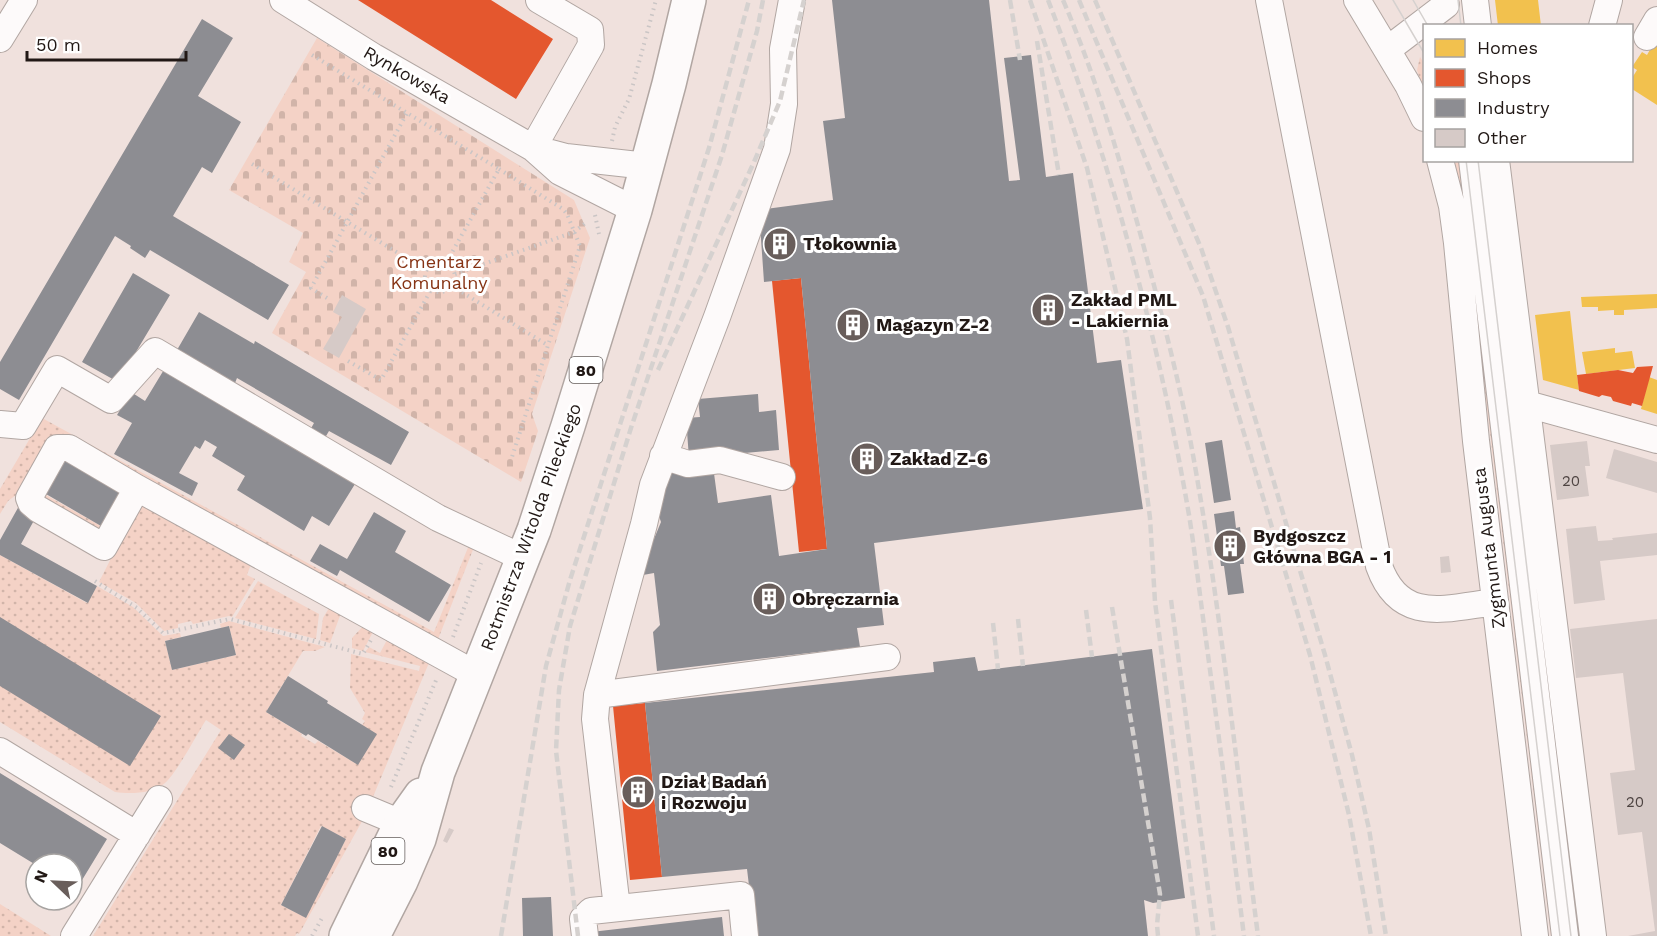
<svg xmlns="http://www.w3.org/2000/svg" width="1657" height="936" font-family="'Work Sans',sans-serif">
  <defs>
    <pattern id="grass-dots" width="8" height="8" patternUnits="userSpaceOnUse" patternTransform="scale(1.5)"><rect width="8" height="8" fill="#f4d2c6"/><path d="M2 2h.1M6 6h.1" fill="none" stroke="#d1b4a9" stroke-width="1.8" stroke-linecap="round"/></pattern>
    <pattern id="cemetery-stones" width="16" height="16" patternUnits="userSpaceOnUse" patternTransform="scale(1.5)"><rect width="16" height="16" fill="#f4d2c6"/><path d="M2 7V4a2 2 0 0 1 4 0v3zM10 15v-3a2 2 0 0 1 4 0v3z" fill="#d1b4a9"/></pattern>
  </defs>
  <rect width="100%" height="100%" fill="#f0e1dd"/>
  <!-- grass -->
  <path fill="url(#grass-dots)" fill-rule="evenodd" d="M1420 57 1424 63V91L1417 70Z
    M1453 161H1462L1555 936H1551L1477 325Z
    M42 418 434 632 469 545 474 547 437 642 72 443 24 489 8 501 0 514V489Z
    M1514 422 1517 423 1579 936H1576Z
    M44 491 47 493 46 495 101 526 95 531 42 504Z
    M145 503 251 564 247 575 255 579 232 617 229 616 193 624 191 621 178 624V628L164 631 136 603 99 582 135 511Z
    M0 555 87 603 97 586 133 607 163 636 180 633 181 637 165 641 172 670 236 655 229 626 221 628 220 624 229 621 325 647 315 651H303L266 712 302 734 301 736 315 744 318 741 357 764 362 725 365 721 362 719 365 713 350 688 351 654 419 671 420 666 365 652 369 647 380 653 388 638 431 658 365 816 299 934 297 933 295 936H93L221 730 206 720C197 734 176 774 165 783 152 794 130 794 115 792L0 722ZM321 826 346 839 305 917 281 905Z
    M258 581 319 614 316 639 235 618Z
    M329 608 341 613 330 643 320 640 323 618Z
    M366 623 375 628 363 651 352 648V638Z
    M0 904 51 936H0Z"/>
  <!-- cemetery -->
  <path fill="url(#cemetery-stones)" d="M317 38 574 200 590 238 532 414 538 431 521 482 272 333 306 272 289 262 303 233 229 190Z"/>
  <!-- homes -->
  <path fill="#f2c14e" d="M1495 0H1538L1541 26H1498Z
    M1657 37V105L1632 89V78L1637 70 1632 67 1642 52 1647 55Z
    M1657 294V308L1624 310V315H1614V310L1598 311V307H1582L1581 297Z
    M1570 311 1577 375 1579 390 1543 380 1535 315Z
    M1615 348V353L1632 351 1635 368 1586 374 1582 352Z
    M1649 377 1657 380V414L1641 409Z"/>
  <!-- shops -->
  <path fill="#e4572e" d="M358 0H491L553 39 516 99Z
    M801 278 827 549 799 552 772 281Z
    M1653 366 1642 406 1632 403 1631 406 1613 401 1611 397 1602 395 1599 397 1579 391 1577 375 1618 370 1633 373 1637 367Z
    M645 703 662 877 630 880 613 706Z"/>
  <!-- industry -->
  <path fill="#8d8d92" d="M832 0H989L1009 181 1020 180 1004 58 1031 55 1046 177 1073 173 1097 363 1121 360 1143 509 874 543 884 625 857 628 860 647 657 671 653 632 660 625 654 573 643 575 642 568 661 522 658 513 667 473 713 466 718 503 771 495 779 556 827 549 801 278 764 282 759 210 833 200 823 121 845 118Z
    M202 19 233 38 198 96 241 122 212 173 202 167 173 216 289 285 268 320 150 250 145 258 130 248 131 246 115 236 19 400 0 389V362Z
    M133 273 170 295 118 382 82 362Z
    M199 312 254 344 255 341 409 432 391 465 329 431 313 458 355 484 329 526 312 516 304 531 237 490 245 476 212 456 217 447 205 440 200 449 195 446 179 473 198 483 192 496 114 454 132 423 117 415 131 392 145 401 165 368 299 450 314 423 237 378 235 383 177 350Z
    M758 394 759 412 776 410 779 450 689 458 686 418 700 417 698 399Z
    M1222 440 1231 500 1214 503 1205 443Z
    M65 461 120 493 101 526 46 494Z
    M19 506 37 515 21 544 97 586 88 603 0 555V540Z
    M1234 511 1236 528 1240 527 1244 564H1240L1244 593 1228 595 1224 566H1221L1214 514Z
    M374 512 406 531 395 552 451 585 429 622 340 570 337 576 310 561 320 544 347 559Z
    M0 617 161 716 130 766 0 686Z
    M229 626 236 655 172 670 165 641Z
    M1152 649 1185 898 1153 903 1144 900 1148 936H755L747 869 662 877 645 703 934 672 933 662 975 657 978 671Z
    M288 676 328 701 327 703 377 734 358 765 308 734 306 736 266 712Z
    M229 734 245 745 234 760 218 748Z
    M0 773 107 839 76 890 72 888V864L36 865 0 843Z
    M322 826 346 839 306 918 281 905Z
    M551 897 553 936H523L522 898Z
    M722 917 724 936H592L591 932Z"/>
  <!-- building -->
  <path fill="#d6cac7" d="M342 295 366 309 339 358 323 349 342 317 333 312Z
    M1587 441 1590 466H1585L1589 496 1557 500 1550 445Z
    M1614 449 1657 462V493L1606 478Z
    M1596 526 1598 541 1613 540 1612 538 1657 533V555L1600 561 1605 600 1574 604 1566 529Z
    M1449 556 1451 572 1441 573 1440 557Z
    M1657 619V936H1628L1655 931 1642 832 1618 835 1610 773 1635 770 1623 673 1576 678 1570 629Z
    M449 828 454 830 447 843 443 841Z"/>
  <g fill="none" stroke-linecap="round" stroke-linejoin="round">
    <!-- minor casing -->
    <g stroke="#b1a6a2" stroke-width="28">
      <path id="minor" d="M283 0 374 57 533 148 560 172 635 210
        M1269 0 1379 566C1400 625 1446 608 1495 602
        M1357 0 1408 85 1424 118
        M1475 0 1478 26
        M1602 26 1609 0
        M1647 37 1657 20
        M0 39 24 0
        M1387 50 1446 5
        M533 148 591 45 590 30 539 0
        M536 149 566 157 647 166
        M1440 160 1452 206 1457 243 1476 441 1535 936
        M1472 160 1565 936
        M1496 160 1593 936
        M1527 404 1657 440
        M0 424 23 426 57 369 111 400 155 351 438 518 523 558
        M663 456 688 464 720 460 782 477
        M137 488 104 547 38 509 31 503 29 498 57 448H69L137 488 477 675
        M597 695 887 657
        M0 751 137 835
        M365 808 401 823
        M617 908 595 719 597 695 644 524 653 485 717 317 777 149 784 104 783 49 792 0
        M74 936 159 799
        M585 936 583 919 591 911 741 895 745 936"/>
    </g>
    <!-- major casing -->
    <g stroke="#b1a6a2" stroke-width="36">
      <path id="major" d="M346 936 401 823 421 795
        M373 936 401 881 419 839 438 772 534 530 568 426 635 210 669 84 689 0"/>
    </g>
    <!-- path -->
    <path stroke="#cac5c5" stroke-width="4" stroke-dasharray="1.5 4.5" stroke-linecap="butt" d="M312 55 499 169 446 263
      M612 141 615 127 629 99 656 0
      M252 164 426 270
      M499 169 563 209 567 214 580 246 512 457
      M595 215 599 234
      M425 277a15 15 0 1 1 30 0a15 15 0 1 1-30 0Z
      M455 274 574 232 588 221
      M452 286 549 346
      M327 298 311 288 407 113
      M348 361 381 380 431 290
      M95 581 137 608 163 633 230 619 363 654 371 640
      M453 637 481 563
      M391 787 437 678
      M312 936 322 918"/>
    <!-- minor -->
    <use href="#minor" stroke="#fdfafa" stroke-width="26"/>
    <!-- major -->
    <use href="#major" stroke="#fdfafa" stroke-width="33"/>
    <!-- tram -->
    <path stroke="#d5d1cf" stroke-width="1.5" d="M1393 0 1424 53
      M1413 0 1428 26
      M1458 0 1461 26
      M1466 160 1560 936
      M1478 160 1571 936"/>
    <!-- rail -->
    <path stroke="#d5d1cf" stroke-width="4.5" stroke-dasharray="9 4.5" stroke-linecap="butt" d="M1010 0 1020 60
      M1030 0 1087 168 1127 339 1150 518 1155 602 1198 936
      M1048 0C1112 165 1159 340 1189 515 1195 552 1199 589 1204 625 1218 729 1231 832 1244 936
      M1063 0C1095 74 1117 151 1139 229 1158 300 1177 371 1191 444 1221 607 1237 772 1258 936
      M1079 0 1203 296 1310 655 1349 815 1371 936
      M1095 0 1201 248 1228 327 1325 655 1352 755 1369 829 1386 936
      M1037 41 1059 175
      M658 370 754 162 780 101 804 0
      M1171 600 1214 936
      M1112 607 1160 894 1157 925 1158 936
      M1086 610 1092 657
      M1018 619 1023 666
      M993 623 998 669
      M501 936 546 666 570 580 709 148 749 0
      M578 936 556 751 559 690 570 626 631 428 722 155 757 31 763 0"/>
  </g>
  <!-- icons -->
  <defs>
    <g id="building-disc" transform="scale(1.725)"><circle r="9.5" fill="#695e5b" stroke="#fff"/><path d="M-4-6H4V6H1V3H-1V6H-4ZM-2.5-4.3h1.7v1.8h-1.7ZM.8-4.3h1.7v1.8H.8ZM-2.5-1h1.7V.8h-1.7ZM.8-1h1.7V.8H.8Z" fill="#fff"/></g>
  </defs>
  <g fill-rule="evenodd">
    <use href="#building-disc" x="780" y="244"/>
    <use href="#building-disc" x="1048" y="310"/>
    <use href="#building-disc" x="853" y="325"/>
    <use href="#building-disc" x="867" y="459"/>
    <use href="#building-disc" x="1230" y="546"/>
    <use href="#building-disc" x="769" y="599"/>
    <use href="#building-disc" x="638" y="792"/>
  </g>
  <g text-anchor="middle" stroke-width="6" stroke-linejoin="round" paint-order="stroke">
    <!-- number labels -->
    <g font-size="15" fill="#4e4442">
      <text x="1571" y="486">20</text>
      <text x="1635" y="807">20</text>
    </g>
    <!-- shield labels -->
    <g fill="#fff" stroke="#645d5b" stroke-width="1.5">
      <rect x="569.5" y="357" width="33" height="26" rx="4.5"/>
      <rect x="371.5" y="838" width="33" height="26" rx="4.5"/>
    </g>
    <g font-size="16" font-weight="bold" fill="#211815">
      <text x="586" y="376">80</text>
      <text x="388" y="857">80</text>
    </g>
    <!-- street labels -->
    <g font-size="18" fill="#211815" stroke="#fff">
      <text transform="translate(407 75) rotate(30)" y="6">Rynkowska</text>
      <text transform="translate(531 527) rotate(-70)" y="6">Rotmistrza Witolda Pileckiego</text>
      <text transform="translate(1489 548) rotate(-97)" y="6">Zygmunta Augusta</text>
    </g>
    <!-- poi labels -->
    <g font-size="18" font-weight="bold" fill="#211815" stroke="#fff" text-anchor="start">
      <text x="803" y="250">Tłokownia</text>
      <text x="1071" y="306">Zakład PML<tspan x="1071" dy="21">- Lakiernia</tspan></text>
      <text x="876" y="331">Magazyn Z-2</text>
      <text x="890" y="465">Zakład Z-6</text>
      <text x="1253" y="542">Bydgoszcz<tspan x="1253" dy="21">Główna BGA - 1</tspan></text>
      <text x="792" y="605">Obręczarnia</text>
      <text x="661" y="788">Dział Badań<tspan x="661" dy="21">i Rozwoju</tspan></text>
    </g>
    <!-- park labels -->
    <g font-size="18" fill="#863314" stroke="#fff">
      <text x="439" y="268">Cmentarz<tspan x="439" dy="21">Komunalny</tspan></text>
    </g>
  </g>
  <!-- legend -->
  <rect x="1423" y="24" width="210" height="138" fill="#ffffff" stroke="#a6a3a1" stroke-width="1.5"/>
  <rect x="1435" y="39" width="30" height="18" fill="#f2c14e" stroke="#a6a3a1" stroke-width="1.5"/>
  <text x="1477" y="54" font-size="18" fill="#211815">Homes</text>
  <rect x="1435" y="69" width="30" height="18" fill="#e4572e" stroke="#a6a3a1" stroke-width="1.5"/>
  <text x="1477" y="84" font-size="18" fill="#211815">Shops</text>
  <rect x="1435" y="99" width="30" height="18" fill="#8d8d92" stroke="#a6a3a1" stroke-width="1.5"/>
  <text x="1477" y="114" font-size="18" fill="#211815">Industry</text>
  <rect x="1435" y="129" width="30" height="18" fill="#d6cac7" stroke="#a6a3a1" stroke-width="1.5"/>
  <text x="1477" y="144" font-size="18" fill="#211815">Other</text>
  <!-- north arrow -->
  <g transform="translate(54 882) rotate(293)"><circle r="28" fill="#ffffff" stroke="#a6a3a1" stroke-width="1.5"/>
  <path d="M0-4.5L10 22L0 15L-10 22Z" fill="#695e5b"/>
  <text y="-9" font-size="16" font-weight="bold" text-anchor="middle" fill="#211815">N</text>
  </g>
  <!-- scale -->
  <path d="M27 51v9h159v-9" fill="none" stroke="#211815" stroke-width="3"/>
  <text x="36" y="51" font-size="18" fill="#211815" stroke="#ffffff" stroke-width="4.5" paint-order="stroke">50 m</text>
</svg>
